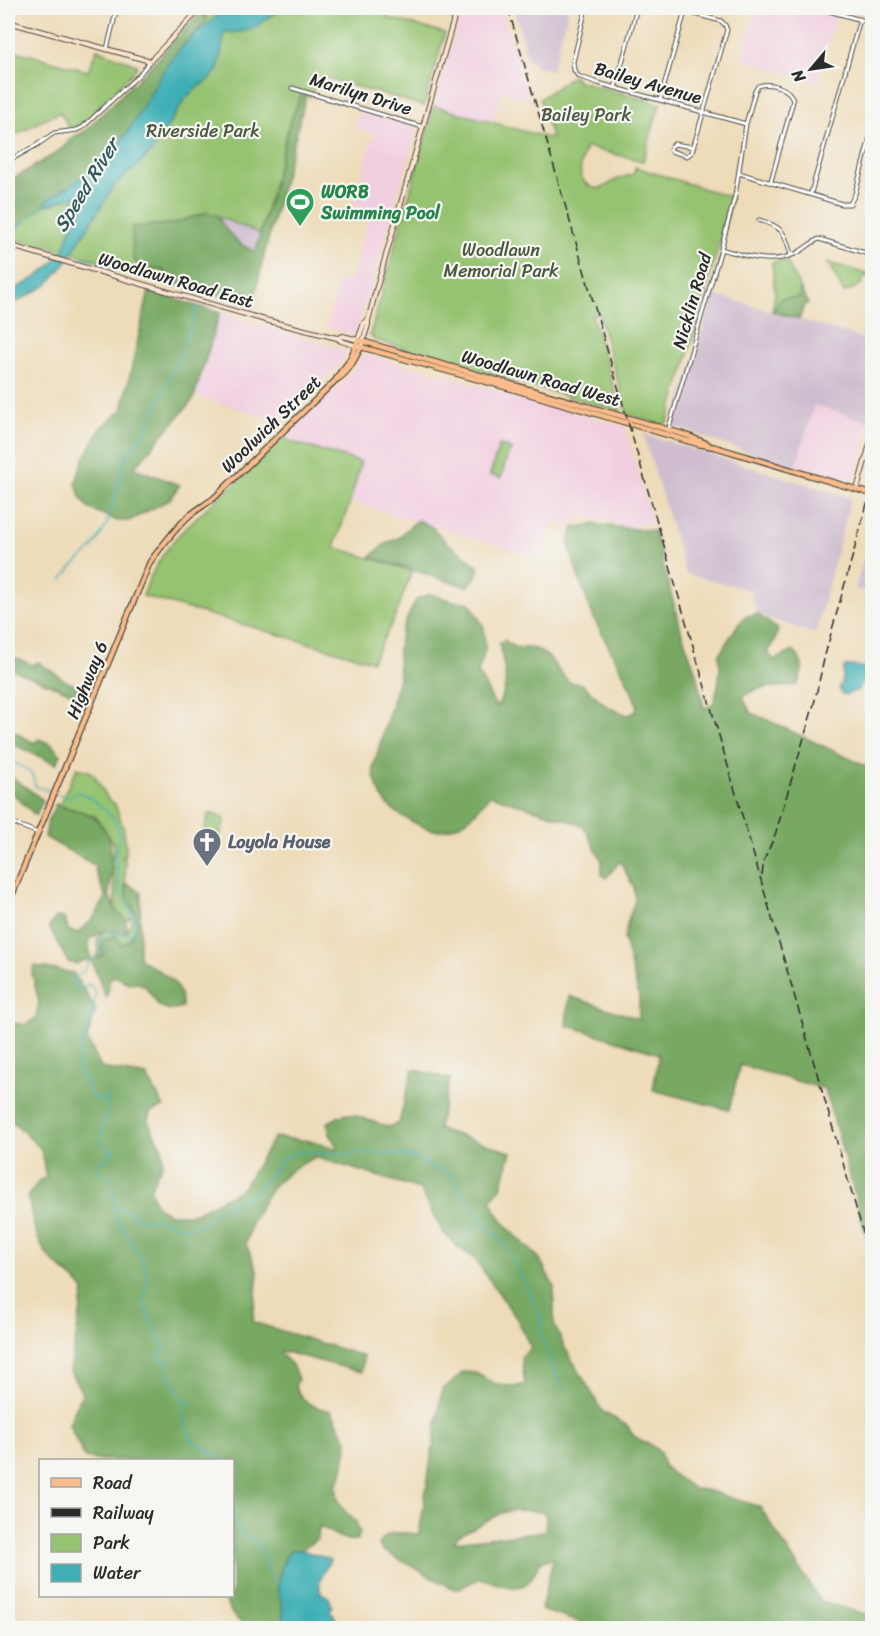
<svg xmlns="http://www.w3.org/2000/svg" width="880" height="1636" font-family="Sriracha,sans-serif">
  <rect width="100%" height="100%" fill="#f6f6f2"/>
  <filter id="ink" filterUnits="userSpaceOnUse"><feTurbulence type="fractalNoise" baseFrequency=".0167" numOctaves="2"/><feDisplacementMap in="SourceGraphic" scale="12" xChannelSelector="R" yChannelSelector="G"/><feConvolveMatrix kernelMatrix="1 2 1 2 8 2 1 2 1" color-interpolation-filters="sRGB"/></filter>
  <filter id="wash" filterUnits="userSpaceOnUse"><feTurbulence type="fractalNoise" baseFrequency=".008" numOctaves="4" result="noise"/><feDisplacementMap in="SourceGraphic" scale="24" xChannelSelector="R" yChannelSelector="G"/><feGaussianBlur stdDeviation="1.35" result="paint"/><feColorMatrix in="noise" values="0 0 0 0 0 0 0 0 0 0 0 0 0 0 0 0 0 1.4 0 .05"/><feComposite in="paint" operator="in"/></filter>
  <g filter="url(#wash)">
    <rect width="100%" height="100%" fill="#eedcb9"/>
    <!-- built -->
    <path fill="#f2cfe0" d="M463 8H502L528 98 502 91 492 123 434 106Z
      M757 8H805L836 16 818 82 742 60Z
      M359 111 417 129 357 333 354 335 325 327 340 280 350 282 371 211 353 205 374 134 355 128Z
      M220 313 344 350 347 353 345 359 281 422 196 396Z
      M364 354 469 382 505 393 514 397 530 399 625 427 652 522 632 528 578 514 574 527 553 521 542 558 350 502 361 462 291 442 284 437 339 386 351 372 361 357Z
      M813 405 870 422 854 480 796 466Z"/>
    <!-- industrial -->
    <path fill="#cfbdcf" d="M514 8H569L552 70 535 66 532 60H528Z
      M217 215 260 234 256 250 253 251 238 243 221 223Z
      M713 294 872 341V415L870 422 814 405 796 466 754 454 672 426 691 369Z
      M643 434 851 498 815 634 757 614 750 590 686 574Z
      M872 530V594L855 589Z"/>
    <!-- green -->
    <path fill="#96c371" stroke="#60774e" stroke-width="1.5" d="M211 8H391L388 18 445 33 424 106 319 76 311 97 301 95 290 122 260 234 208 212 172 224 133 227 142 266 165 271 168 280 60 250 8 238V182L55 154 66 145 71 138 84 132 153 66Z
      M8 49 88 71 97 49 137 65 135 70 81 125 69 128 60 112 27 128V129L8 138Z
      M573 75 578 81 660 104 643 161 586 147C582 160 574 178 590 186 594 189 599 189 603 187 604 187 611 183 612 182 619 178 626 176 634 174L635 167 731 197 728 213 685 366 668 421 665 424 661 425 627 414 598 313 592 315 621 412 375 340 370 335 434 106 552 139 540 99Z
      M786 260 808 304H805L799 319 772 311 775 296 772 262Z
      M828 263 872 275V280L865 276 863 278 862 284 844 293Z
      M284 437 291 442 361 462 350 502 334 547 412 571 395 617 372 661 143 596C160 541 200 515 240 479 255 466 269 451 284 437Z
      M499 445 509 448 511 450 508 454 501 478 490 475Z
      M77 768 89 771 94 775 108 799 115 804 124 830 126 848 125 855 122 857 125 859 126 866 124 867C127 873 124 879 125 886 128 906 151 931 121 945L116 935 102 941 104 954 99 958 93 959 97 955 99 949C95 939 98 937 105 930L126 932 132 923 131 917 124 923 115 917V896L111 861 114 849 113 842 95 816 59 805Z
      M209 813 225 818 218 843 202 838Z"/>
    <!-- forest -->
    <path fill="#78a963" stroke="#526a47" stroke-width="1.5" fill-rule="evenodd" d="M201 11 207 19C196 34 181 46 171 61 152 88 140 119 120 145 101 169 73 185 46 201L45 205 8 235V182L50 157 66 145 71 138 84 132 147 70Z
      M301 95 306 96 264 255 253 305 168 280 165 271 142 266 133 260 132 227 172 224 208 212 217 215C226 231 236 244 253 251L256 250 290 122Z
      M800 288 808 304H805L799 319 774 312 775 306 782 298 800 297Z
      M149 291 220 313 193 400 134 468 180 485 169 500 129 521H117L88 508 80 497 76 483 83 460 102 427 122 410Z
      M418 520 432 527 447 543 467 557 479 568 475 578 467 587 370 557 384 545 400 537 406 530Z
      M592 524 654 531 682 634 696 673 704 708 713 705 718 687 720 668 719 655 737 626 745 617 757 614 778 629 775 640 767 652 774 660 794 651C805 664 804 670 797 685 777 689 760 683 743 697L750 712 872 769V1256L825 1089 740 1065 729 1110 653 1090 659 1054 566 1025 569 996 639 1019V997L624 939 628 921 635 900 634 888 620 861 606 878 602 875V861L585 829 577 823 490 795C480 807 471 820 456 826 451 829 439 831 433 830 423 828 396 814 389 806 380 797 374 781 373 768L399 678 398 650 402 629 416 600 430 594 456 602H466L470 603 484 627 485 650 478 672 496 707C512 687 504 666 499 643L504 640 514 647 536 649 549 657 558 670 569 682 582 684 609 708 628 715 636 712 637 704 627 681 594 619 577 573 568 542 574 528Z
      M8 655 33 665 38 662 66 681 75 685 84 698 8 668Z
      M8 728 34 743 39 739 51 744 61 755 56 764 8 742Z
      M8 774 43 800 36 816 8 789Z
      M56 804C73 813 88 807 101 825 105 830 109 835 110 842 112 852 108 859 113 869L111 873 109 895 118 914 124 917 127 925 126 932 122 933 105 930 88 940 91 959 99 958 103 954 102 941 116 936 121 945C135 939 138 925 135 912 134 907 130 903 128 899 126 894 126 889 125 884H128L141 893 139 955 140 959C160 972 183 980 182 1007L170 1010 159 1006 145 986 138 983 129 984 115 976 109 980V989L106 998 92 962 84 960 76 964 68 962 49 927 56 917 64 918 69 931 78 933 92 920 106 898 95 870 96 866 45 837 48 820Z
      M34 966 73 973 96 1009 87 1039 101 1068 147 1076 164 1107 150 1112 148 1121 162 1149 163 1162 150 1189 157 1207 169 1214H194L243 1188 274 1137 311 1141 338 1149 330 1134 327 1123 340 1116 347 1114 357 1116 388 1127 399 1123 413 1069 450 1079 438 1129 511 1152 501 1188 491 1200 497 1213 509 1229 539 1258 554 1287V1324L565 1348 603 1412 628 1426 632 1434 643 1442 651 1445 660 1452 664 1466 670 1472 694 1489 706 1490 760 1507 820 1601 872 1616V1628H598L541 1610 553 1560 548 1559 540 1562C537 1567 535 1574 531 1579 520 1595 495 1583 481 1578L457 1589 452 1588 382 1550 379 1545C387 1527 404 1534 419 1534L442 1389 449 1385 463 1372 476 1373 493 1383 515 1387 525 1384 521 1357 531 1348 517 1319 474 1258 456 1246 442 1231 420 1189 315 1157 293 1169 272 1187 251 1223 246 1244 258 1272 253 1322 363 1356 362 1372 281 1351 280 1353 292 1365 298 1379 295 1386C303 1404 313 1407 331 1411L348 1442 342 1474 336 1486 338 1499 343 1509 356 1522 360 1533 357 1540C345 1542 331 1533 320 1526L317 1539 301 1550H291C284 1558 277 1580 278 1590 279 1597 282 1603 283 1609 283 1614 282 1618 284 1623L282 1628H247L233 1615 222 1596H232V1460H97L85 1458 69 1425 82 1393 70 1371 84 1291C75 1277 61 1270 50 1258 35 1241 32 1218 28 1196L40 1180 46 1178 41 1149 8 1117V1022L25 1025 36 1018 39 1002 32 974ZM515 1510 543 1512 546 1516 545 1531 454 1542 458 1536 501 1513Z"/>
    <!-- water -->
    <path fill="#3eafb5" stroke="#346d70" stroke-width="1.5" d="M243 8H285L267 18 255 28 246 31 230 33 227 31 225 32 218 70 204 84 199 86 185 99 153 150 135 169 127 174 114 186 65 264 47 285 8 307V293L35 278 51 265 64 250 70 230 87 200 83 196 78 201 71 200 77 196 76 195C65 198 57 205 45 205L46 201 98 167C131 137 146 97 170 61 185 41 205 26 224 11L227 10 232 15Z
      M846 666H856L872 670V675L866 681H862L859 690 845 695 841 693 839 688 843 678V669Z
      M291 1550H301L330 1559C326 1571 316 1578 321 1593L329 1597 332 1606 330 1612 335 1617 338 1628H287C281 1619 284 1615 282 1605 281 1599 277 1592 278 1586 279 1574 283 1559 291 1550Z"/>
    <g fill="none" stroke-linecap="round" stroke-linejoin="round">
      <!-- stream -->
      <path stroke="#3eafb5" stroke-width="1.5" d="M40 209 46 205
        M8 234 37 212
        M82 257 159 279
        M165 281 215 295
        M221 296 253 306
        M62 580 72 567 93 548 106 526 123 471 125 458 144 434 162 397 170 377 181 358 184 346 198 306
        M8 761C17 764 29 768 33 777 34 780 34 784 36 786 39 789 47 789 51 791
        M59 795 68 798 78 792C94 798 123 820 119 840 118 846 115 852 114 859L118 864C116 872 118 888 122 896 129 909 141 920 131 935 116 935 116 928 101 938V952L99 954 88 963 84 971 74 979 73 984 78 990 89 984 96 993 94 1006 86 1036 81 1046 79 1071 85 1078 92 1097H96L99 1102 103 1097H108L107 1115 102 1128 103 1136 100 1143 110 1150 113 1149 114 1150 106 1160H103L97 1166V1168L104 1174 110 1176 113 1185
        M113 1189 112 1191 114 1198 116 1200 115 1215 144 1263 148 1283 143 1301 149 1318 164 1345 165 1348 160 1354 161 1360 168 1361 170 1365 168 1374 177 1387 181 1399 188 1402 187 1407 183 1416 190 1437 195 1443 224 1460
        M117 1207C127 1209 134 1218 144 1220 149 1221 153 1218 158 1219 175 1225 194 1234 208 1219
        M212 1215 255 1192 285 1157 302 1151 341 1155 363 1152 410 1156 452 1175 481 1220 502 1241
        M504 1244 527 1287 542 1321 541 1336 555 1372 563 1388
        M232 1476V1482
        M232 1516 241 1533 256 1542 267 1564 268 1571 277 1587"/>
    </g>
  </g>
  <g filter="url(#ink)">
    <g fill="none" stroke-linecap="round" stroke-linejoin="round">
      <!-- street casing -->
      <g stroke="#484640" stroke-width="5">
        <path id="street" d="M586 8 573 62 574 70 578 76 598 83 746 124
          M672 8 721 21 725 25 727 30 692 152 687 156 671 151 670 149 674 144 693 147
          M818 8 872 23
          M107 49 117 8
          M292 88 423 127
          M615 88 637 8
          M660 100 686 8
          M8 161 37 145 54 133 77 130 83 127 139 75 150 61
          M739 173 842 204H850L855 194 872 130
          M811 193 860 19
          M759 220C783 227 785 232 791 255
          M721 249C746 256 770 265 795 254 804 250 810 243 819 239L872 255
          M668 431 721 249 735 196 746 124 755 91 758 86C769 82 791 87 793 101L771 181
          M8 821 38 833"/>
      </g>
      <!-- secondary casing -->
      <g stroke="#484640" stroke-width="6">
        <path id="secondary" d="M8 22 150 61 201 8
          M8 245 265 320 337 338 341 341 361 347 368 325V321L376 290 457 8
          M338 338 343 336 358 340 364 323 367 321
          M857 489 872 437"/>
      </g>
      <!-- primary casing -->
      <g stroke="#484640" stroke-width="7">
        <path id="primary" d="M336 380C338 373 343 370 347 364 352 357 355 348 358 340L639 421 686 435 708 444
          M8 905 150 562C162 546 175 528 190 515 198 509 206 504 214 498L336 380C348 374 355 359 361 347L512 389 698 444 715 447 872 494"/>
      </g>
      <!-- street -->
      <use href="#street" stroke="#fff" stroke-width="3"/>
      <!-- secondary -->
      <use href="#secondary" stroke="#fde4d0" stroke-width="4"/>
      <!-- primary -->
      <use href="#primary" stroke="#f9bc8a" stroke-width="4.5"/>
      <!-- rail -->
      <path stroke="#2b2b2b" stroke-width="1.5" stroke-dasharray="9 4.5" stroke-linecap="butt" d="M508 8 872 1263
        M762 875 764 860 775 835 814 704 825 655 872 486"/>
    </g>
  </g>
  <!-- icons -->
  <defs>
    <g id="stadium-pin" transform="scale(1.5)"><path d="M0 17L-7.5 6A9.5 9.5 0 1 1 7.5 6Z" fill="#2e9e5b" stroke="#f6f6f2"/><path d="M0-5a6.5 5 0 1 0 0 10a6.5 5 0 1 0 0-10ZM-3.5-1.8h7v3.6h-7Z" fill="#fff"/></g>
    <g id="church-pin" transform="scale(1.5)"><path d="M0 17L-7.5 6A9.5 9.5 0 1 1 7.5 6Z" fill="#6b7280" stroke="#f6f6f2"/><path d="M-1.2-6h2.4v3.5h3.3v2.4h-3.3V6h-2.4V-.1h-3.3v-2.4h3.3Z" fill="#fff"/></g>
  </defs>
  <g fill-rule="evenodd">
    <use href="#stadium-pin" x="300" y="202"/>
    <use href="#church-pin" x="207" y="842"/>
  </g>
  <g text-anchor="middle" stroke-width="4.5" stroke-linejoin="round" paint-order="stroke">
    <!-- street labels -->
    <g font-size="18" fill="#2b2b2b" stroke="#f6f6f2">
      <text transform="translate(648 83) rotate(16)" y="6">Bailey Avenue</text>
      <text transform="translate(361 94) rotate(17)" y="6">Marilyn Drive</text>
      <text transform="translate(176 280) rotate(16)" y="6">Woodlawn Road East</text>
      <text transform="translate(692 301) rotate(-74)" y="6">Nicklin Road</text>
      <text transform="translate(541 378) rotate(16)" y="6">Woodlawn Road West</text>
      <text transform="translate(271 424) rotate(-44)" y="6">Woolwich Street</text>
      <text transform="translate(87 680) rotate(-68)" y="6">Highway 6</text>
    </g>
    <!-- park labels -->
    <g font-size="18" fill="#4b5940" stroke="#f6f6f2">
      <text x="586" y="121">Bailey Park</text>
      <text x="203" y="137">Riverside Park</text>
      <text x="501" y="256">Woodlawn<tspan x="501" dy="21">Memorial Park</tspan></text>
    </g>
    <!-- leisure labels -->
    <g font-size="18" font-weight="bold" fill="#27864d" stroke="#f6f6f2" text-anchor="start">
      <text x="321" y="198">WORB<tspan x="321" dy="21">Swimming Pool</tspan></text>
    </g>
    <!-- worship labels -->
    <g font-size="18" font-weight="bold" fill="#5b616d" stroke="#f6f6f2" text-anchor="start">
      <text x="228" y="848">Loyola House</text>
    </g>
    <!-- water labels -->
    <g font-size="20" font-style="italic" fill="#32595b" stroke="#f6f6f2">
      <text transform="translate(86 185) rotate(-58)" y="7">Speed River</text>
    </g>
  </g>
  <!-- margin -->
  <rect width="880" height="1636" fill="none" stroke="#f6f6f2" stroke-width="30"/>
  <!-- legend -->
  <rect x="39" y="1459" width="195" height="138" fill="#f6f6f2" stroke="#a5a5a2" stroke-width="1.5"/>
  <rect x="51" y="1478" width="30" height="9" fill="#f9bc8a" stroke="#a5a5a2" stroke-width="1.5"/>
  <text x="93" y="1489" font-size="18" fill="#2b2b2b">Road</text>
  <rect x="51" y="1508" width="30" height="9" fill="#2b2b2b" stroke="#a5a5a2" stroke-width="1.5"/>
  <text x="93" y="1519" font-size="18" fill="#2b2b2b">Railway</text>
  <rect x="51" y="1534" width="30" height="18" fill="#96c371" stroke="#a5a5a2" stroke-width="1.5"/>
  <text x="93" y="1549" font-size="18" fill="#2b2b2b">Park</text>
  <rect x="51" y="1564" width="30" height="18" fill="#3eafb5" stroke="#a5a5a2" stroke-width="1.5"/>
  <text x="93" y="1579" font-size="18" fill="#2b2b2b">Water</text>
  <!-- north arrow -->
  <g transform="translate(811 69) rotate(241)" stroke="#f6f6f2" stroke-width="4.5" paint-order="stroke">
  <path d="M0-4.5L10 22L0 15L-10 22Z" fill="#2b2b2b"/>
  <text y="-9" font-size="16" font-weight="bold" text-anchor="middle" fill="#2b2b2b">N</text>
  </g>
</svg>
